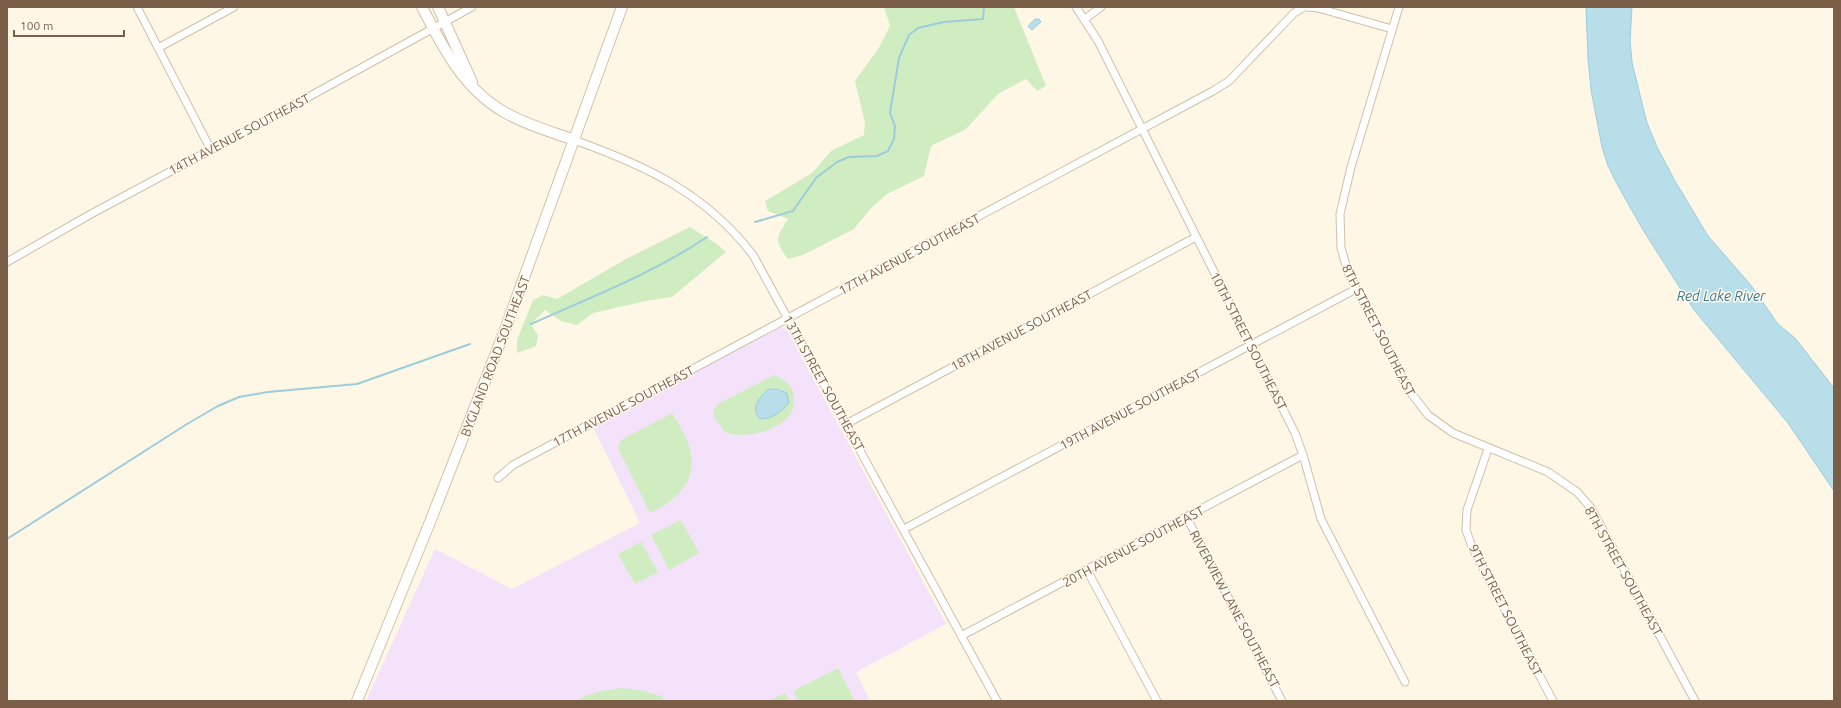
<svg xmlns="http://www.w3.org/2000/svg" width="1841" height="708" font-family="Ubuntu,sans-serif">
  <rect width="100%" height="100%" fill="#fef7e6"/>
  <!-- education -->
  <path fill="#f4e2fb" d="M781 327 787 330 946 624 856 672 870 701H366L435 549 512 589 640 523 593 427Z"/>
  <!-- green -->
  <path fill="#d0edc2" d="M884 7H1014L1046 86 1037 91 1026 79 998 94 966 129 931 146 924 176 887 194 871 208 854 229 803 255 788 259C774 241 776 238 788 219L768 211 765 201 812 173 831 151 864 135 865 123 855 81 880 46 890 26Z
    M690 227 717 244 726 252 672 297 646 301 593 313 577 325 561 321 545 310 531 324 538 336 536 346 517 353V340L533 300 543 295 557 299 626 259Z
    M775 375C785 380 793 386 794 397 797 424 762 435 740 435 736 435 730 433 725 432L715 418 713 411 718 404Z
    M672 413C691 442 704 471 674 498 668 504 658 508 650 513L618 448 621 440Z
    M681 520 699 553 669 570 651 535Z
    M641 542 658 572 635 584 618 554Z
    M838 668 855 701H798L793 691Z
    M622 688 645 691 663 697V701H576C589 692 607 690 622 688Z
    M785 693 789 701H769Z"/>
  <!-- water -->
  <path fill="#b8deea" stroke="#9dcddc" d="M1586 7H1632L1630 41 1632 62 1641 99 1647 123 1657 147 1675 181 1708 236 1750 284 1778 324 1795 338 1834 388V491L1788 423 1694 310 1643 230 1617 184 1608 166 1602 147 1591 90 1588 58Z
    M1035 19H1039L1041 22 1032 30 1028 26Z
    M769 389H776L787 393 789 403C780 413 773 419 760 419 750 408 759 397 769 389Z"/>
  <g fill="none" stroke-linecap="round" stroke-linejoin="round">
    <!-- stream -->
    <path stroke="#9dcddc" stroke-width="2" d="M755 222 793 211 816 178 837 162 849 157 877 156 888 151 894 139 895 126 890 113 899 58 909 35 918 28 944 22 983 19 984 7
      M531 324C591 297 652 274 707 237
      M7 539 187 424 218 406 239 397 268 392 357 384 470 344"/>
    <!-- street casing -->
    <g stroke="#d1bfaa" stroke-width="9">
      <path id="street" d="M137 7 211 150
        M1076 7 1098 41 1295 433 1303 455 1321 519 1405 682
        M1307 7 1318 8 1392 29
        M1399 7 1351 167 1340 214 1341 248 1348 272 1408 389 1428 415 1453 433 1548 472 1577 492 1591 508 1695 701
        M1085 19 1101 7
        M158 48 234 7
        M574 140C647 166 705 193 753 255L997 701
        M7 262 91 214 272 117 472 7
        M846 424 1196 237
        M1488 449 1467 510 1466 530 1472 547 1553 701
        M498 478 513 465 1213 91 1229 81 1294 13 1304 7
        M1187 518 1282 701
        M904 529 1356 289
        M1087 570 1157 701
        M961 636 1303 455"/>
    </g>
    <!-- secondary casing -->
    <g stroke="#d4c0a7" stroke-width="12">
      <path id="secondary" d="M422 7C443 48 464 90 506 113 527 125 552 132 574 140
        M438 7 472 82
        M357 701 430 522 505 330 622 7"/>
    </g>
    <!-- street -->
    <use href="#street" stroke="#fff" stroke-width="7"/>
    <!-- secondary -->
    <use href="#secondary" stroke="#fff" stroke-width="10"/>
  </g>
  <g text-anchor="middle" stroke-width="3" stroke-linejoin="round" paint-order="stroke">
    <!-- street labels -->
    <g font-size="13" fill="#7a5e48" stroke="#fffaee">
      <text transform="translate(239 134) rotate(-28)" y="5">14TH AVENUE SOUTHEAST</text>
      <text transform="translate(909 254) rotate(-28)" y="5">17TH AVENUE SOUTHEAST</text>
      <text transform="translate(1021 330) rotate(-28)" y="5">18TH AVENUE SOUTHEAST</text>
      <text transform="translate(1379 330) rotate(63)" y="5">8TH STREET SOUTHEAST</text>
      <text transform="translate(1249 341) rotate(63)" y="5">10TH STREET SOUTHEAST</text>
      <text transform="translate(495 356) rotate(-69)" y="5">BYGLAND ROAD SOUTHEAST</text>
      <text transform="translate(824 383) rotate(61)" y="5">13TH STREET SOUTHEAST</text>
      <text transform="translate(623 406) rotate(-28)" y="5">17TH AVENUE SOUTHEAST</text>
      <text transform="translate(1130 409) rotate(-28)" y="5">19TH AVENUE SOUTHEAST</text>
      <text transform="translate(1133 546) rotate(-28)" y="5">20TH AVENUE SOUTHEAST</text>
      <text transform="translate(1624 571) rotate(61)" y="5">8TH STREET SOUTHEAST</text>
      <text transform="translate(1235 609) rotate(62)" y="5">RIVERVIEW LANE SOUTHEAST</text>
      <text transform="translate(1506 610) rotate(63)" y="5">9TH STREET SOUTHEAST</text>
    </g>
    <!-- water labels -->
    <g font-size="14" font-style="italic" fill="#407a8f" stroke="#fffaee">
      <text x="1721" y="301">Red Lake River</text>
    </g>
  </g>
  <!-- border -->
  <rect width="1841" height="708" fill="none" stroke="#7a5e48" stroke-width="16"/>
  <!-- scale -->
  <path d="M14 30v6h110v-6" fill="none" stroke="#7a5e48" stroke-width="2"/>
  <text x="20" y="30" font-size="12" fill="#7a5e48" stroke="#fffaee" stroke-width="3" paint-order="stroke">100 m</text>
</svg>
